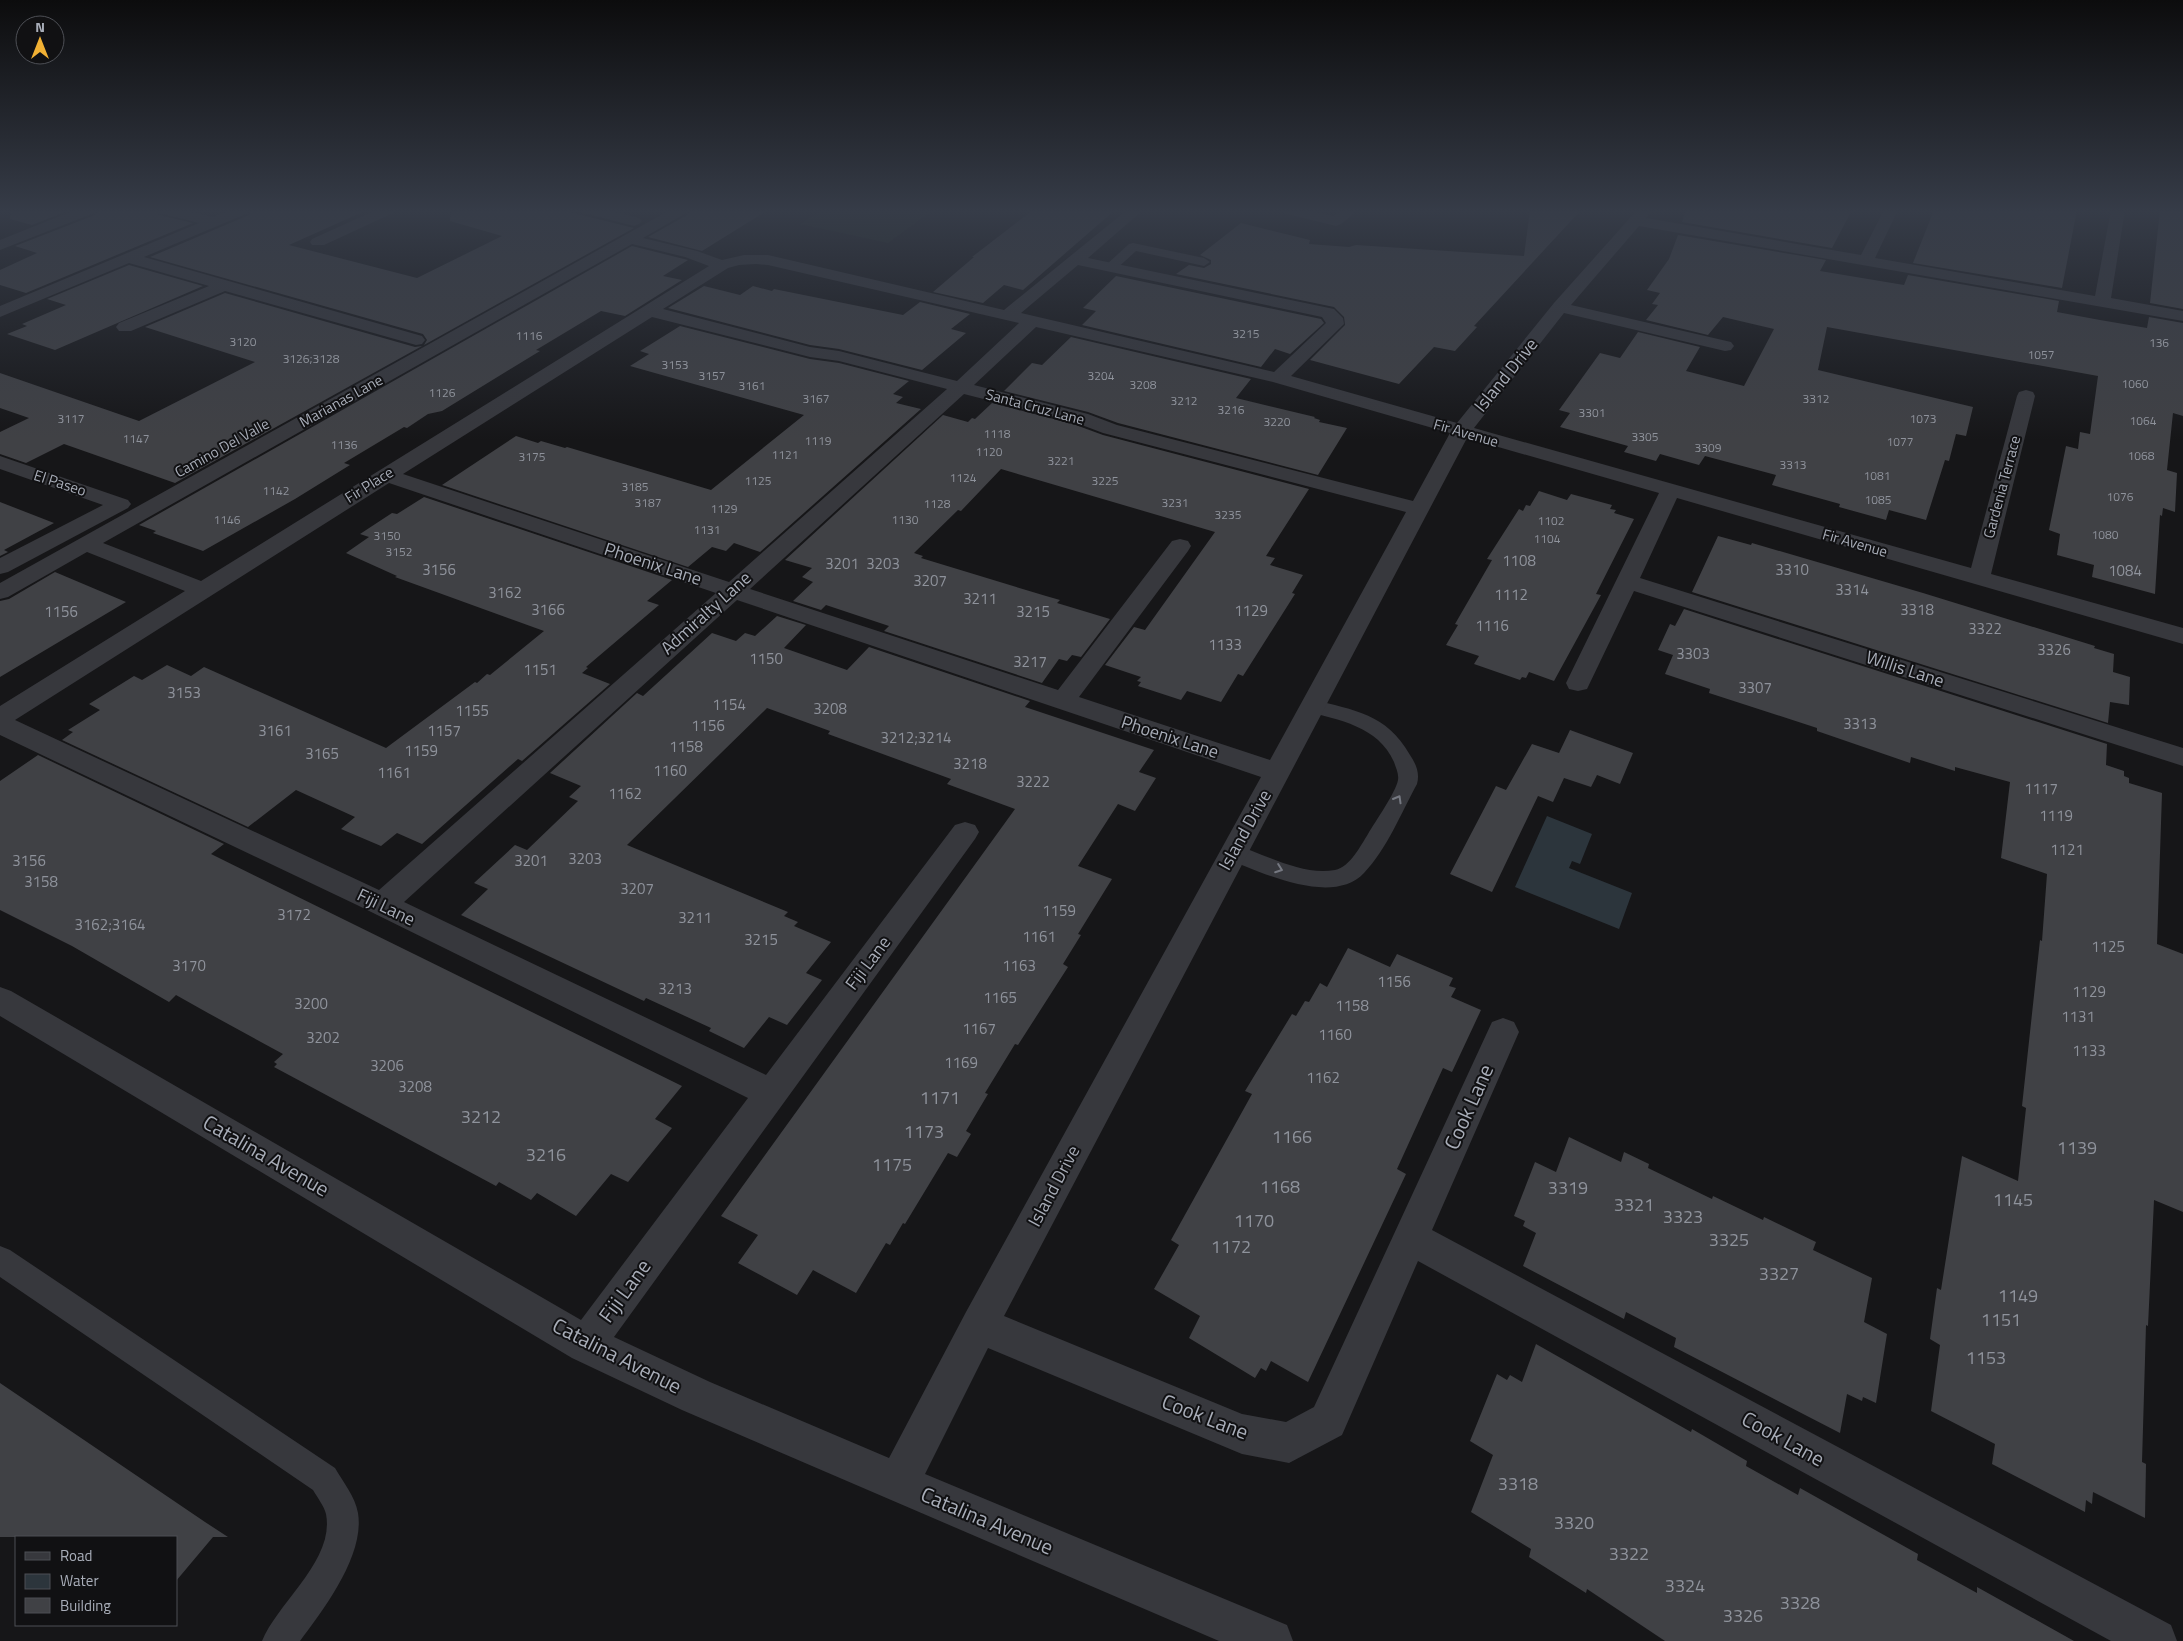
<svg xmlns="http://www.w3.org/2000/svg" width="2183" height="1641" font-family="'Titillium Web',sans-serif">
  <rect width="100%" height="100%" fill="#161618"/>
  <!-- green -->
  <path fill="#1e261f" d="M823 210H933L888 243 800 224Z"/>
  <!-- water -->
  <path fill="#2c353c" d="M1547 816 1592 834 1580 864 1572 861 1569 868 1632 893 1619 929 1515 887Z"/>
  <!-- building -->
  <path fill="#404145" d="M11 210H70L32 225 10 219Z
    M98 210H155L159 215 193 223 26 293 0 285V270L37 253 15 246 95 215Z
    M252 210H367L289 245 417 278 502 236 450 221 451 210H561L634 228 424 345 427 340 423 334 150 257 249 215Z
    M690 210H768L702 251 648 237 687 215Z
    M1033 210H1115L1023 290 1004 285 983 303 933 292 974 257H972Z
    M1530 210H1581L1474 326 1477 327 1455 351 1434 347 1399 384 1310 360 1345 325 1344 317 1334 307 1176 274 1189 265 1204 268 1211 264V260L1200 255 1241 223 1310 240 1309 244 1349 247 1356 245 1524 256Z
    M1686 210H1852L1832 248 1682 222Z
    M1934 210H2077L2062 288 1913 263Z
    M2160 210H2183V309L2150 303Z
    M1678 235 1826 260 1820 271 1904 285 1908 275 2059 301 2057 312 2100 320 2147 328 2149 317 2183 323V416L2173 413 2167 470 2177 473 2175 512 2163 508 2162 516 2160 515 2155 594 2092 577 2094 565 2057 555 2060 534 2049 530 2066 446 2078 449 2080 432 2090 434 2098 376 1827 327 1818 370 1973 407 1966 436 1956 434 1949 461 1945 460 1926 520 1889 510 1886 520 1839 507 1840 504 1772 485 1776 475 1705 456 1699 465 1660 454 1656 461 1624 452 1628 446 1560 427 1570 413 1559 410 1600 353 1620 358 1638 332 1700 347 1686 371 1744 386 1774 329 1723 317 1708 335 1646 320 1658 305 1652 304 1660 293 1647 290 1669 259Z
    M632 246 688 260 663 276 682 280 625 316 601 311 536 350 540 351 442 411 428 414 407 428 404 427 344 463 350 465 295 499 203 551 153 533 156 531 139 525Z
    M129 265 203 286 55 350 7 334 27 326 22 324 66 305 47 299Z
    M1116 276 1321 319 1324 323 1290 354 1275 349 1261 367 1082 325 1096 311 1083 308Z
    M704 286 740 295 753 286 772 291 774 289 903 315 920 302 970 314 951 329 966 333 922 370 839 349 810 345 668 308Z
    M225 293 415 347 422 346 175 483 64 444 26 463 0 454V432L29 418 0 408V373L139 421 255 362 145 327Z
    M680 326 810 359 839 363 909 381 893 394 903 397 896 403 921 409 760 552 734 543 726 551 712 547 688 567 442 485 516 436 538 443 541 441 565 448 567 447 711 490 804 415 630 366 649 354 640 351Z
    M1071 337 1251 379 1236 398 1315 417 1314 418 1320 420 1319 422 1347 428 1318 475 1118 423 1088 412 1004 391 1032 363 1042 365Z
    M992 403 1073 424 1103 435 1309 489 1266 556 1275 558 1270 565 1303 575 1292 593 1295 594 1243 676 1238 674 1221 702 1187 691 1181 700 1138 686 1141 682 1137 681 1141 677 1105 665 1134 627 1145 630 1215 532 1001 469 961 511 958 510 914 553 923 556 921 558 1046 596 1060 600 1057 603 1110 619 1081 657 1072 655 1067 661 1059 659 1042 683 884 631 889 626 826 605 821 610 793 601 813 582 802 577 812 568 785 560 943 415 968 422 972 418 975 419Z
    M1539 491 1567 500 1571 494 1612 505 1610 509 1616 510 1614 513 1634 519 1596 594 1601 595 1554 681 1529 672 1526 678 1522 677 1520 680 1474 664 1479 656 1446 645 1458 625 1455 624 1492 560 1487 559 1519 509 1523 511 1526 505 1530 506Z
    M424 497 672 580 647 601 659 605 586 667 588 668 582 673 610 684 522 761 518 759 422 844 397 833 381 846 341 829 355 817 296 790 248 827 62 740 73 732 68 730 100 710 89 704 134 676 142 680 167 665 191 676 204 667 386 748 475 682 477 683 487 674 490 675 544 631 395 577 397 576 346 553 369 537 360 534 392 513 397 514Z
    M0 502 54 523 4 550 8 552 0 556Z
    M1718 536 1751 545 1752 543 1923 593 2095 646 2094 648 2114 654 2113 672 2130 677 2129 705 2110 702 2108 723 1692 592Z
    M55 572 126 602 0 677V601L9 599Z
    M1684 609 2107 744 2106 765 2124 771V776L2129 778V783L2162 793 2157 944 2183 954V1212L2154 1200 2148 1326 2146 1325 2142 1462 2146 1464 2145 1518 2093 1492 2092 1504 2086 1500 2085 1512 1992 1464 1995 1444 1931 1411 1940 1345 1930 1339 1937 1288 1941 1290 1962 1156 2018 1181 2026 1108 2022 1106 2040 940 2042 941 2047 874 2001 858 2010 782 1955 767V771L1911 757 1910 763 1817 731V728L1709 693 1710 689 1665 674 1673 655 1658 650 1670 624 1675 626Z
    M777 616 806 625 784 648 847 670 869 647 1030 701 1025 707 1154 750 1139 772 1156 778 1135 811 1118 804 1078 866 1112 879 1078 934 1081 935 1063 964 1068 967 1018 1045 1015 1044 985 1093 988 1094 966 1131 971 1134 957 1157 948 1153 905 1224 903 1223 890 1245 886 1243 856 1293 813 1270 797 1295 738 1263 758 1235 721 1216 1015 809 947 784 951 779 828 734 830 731 767 708 627 845 788 912 784 916 798 922 794 926 831 942 806 973 822 980 787 1025 769 1017 744 1048 709 1031 711 1028 646 998 644 1001 461 915 488 889 474 883 515 845 527 850 578 801 569 797 581 786 550 773 637 693 643 696 712 633 736 641 745 633 755 636Z
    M1570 730 1633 753 1620 784 1597 775 1591 787 1564 778 1553 802 1538 796 1492 892 1450 874 1496 786 1506 790 1532 744 1559 753Z
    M38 755 224 844 211 854 682 1086 655 1119 672 1128 628 1182 611 1174 576 1216 537 1193 531 1200 499 1182 496 1186 274 1067 277 1064 274 1062 283 1054 208 1013 176 995 169 1002 72 946 0 910V781Z
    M1348 948 1390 967 1397 954 1453 978 1449 986 1456 988 1451 997 1481 1010 1452 1072 1443 1068 1397 1169 1406 1174 1308 1382 1271 1361 1266 1371 1261 1368 1255 1378 1189 1338 1200 1316 1154 1289 1179 1245 1171 1240 1252 1094 1245 1091 1292 1014 1296 1016 1305 1001 1309 1002 1320 983 1327 987Z
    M1569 1137 1621 1162 1624 1152 1649 1164 1648 1168 1712 1199 1713 1196 1763 1220 1764 1217 1816 1242 1813 1250 1872 1278 1864 1322 1887 1334 1876 1403 1863 1397 1862 1401 1847 1394 1840 1433 1674 1347 1676 1338 1626 1312 1624 1319 1523 1266 1536 1233 1523 1226 1525 1221 1514 1216 1535 1162 1556 1172Z
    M1536 1344 1691 1432 1692 1429 1747 1461 1746 1466 1798 1495 1800 1488 1918 1554 1917 1560 1977 1593V1587L2074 1641H1665L1587 1589 1586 1593 1529 1557 1531 1549 1471 1512 1493 1455 1470 1441 1497 1374 1507 1380 1510 1375 1522 1382Z
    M0 1383 205 1522 228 1537H213L176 1581V1537H0Z"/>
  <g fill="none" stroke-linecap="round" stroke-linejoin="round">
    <!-- service -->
    <path fill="#37383d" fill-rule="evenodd" d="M1133 243 1204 258 1210 262 1204 266 1136 251 1114 271H1106L1104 268 1106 265 1129 244Z
      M1312 699C1355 711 1386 713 1410 755 1416 764 1420 773 1417 784 1401 813 1387 849 1364 873 1332 907 1260 872 1225 858L1222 852 1225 846 1233 844C1265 854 1301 876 1335 870 1350 867 1361 845 1368 834 1375 822 1396 792 1398 780 1399 774 1396 768 1394 762 1378 726 1339 720 1305 711L1302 706 1305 701Z
      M0 1246 10 1250 335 1468C343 1482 355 1496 358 1513 365 1555 324 1609 300 1641H262C278 1602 335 1560 326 1514 324 1506 317 1497 313 1490L0 1277Z"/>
    <!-- minor -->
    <path fill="#37383d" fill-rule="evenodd" d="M75 210H96L94 213 0 250V240Z
      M157 210H183L213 217 230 210H250L248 213 144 257 422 336 425 340 422 344 416 345 225 291 131 331H119L116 327 119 323 209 286 129 263 0 317V306L199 223 159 213Z
      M376 210H395L393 213 324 245H312L310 242 312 239Z
      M582 210H608L639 218 642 221 639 224 634 226 584 213Z
      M670 210H688L686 213 643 238 697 251 722 260 744 255H768L1004 310 1127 210H1143L1088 258 1334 309 1343 318 1344 324 1291 376 1457 423 1554 303 1637 210H1652L1646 218 1861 255 1884 210H1898L1875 258 2095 296 2111 210H2125L2111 298 2183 311V321L1639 226 1571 305 1731 342 1734 346 1731 350 1725 351 1564 313 1474 428 1971 568 2017 396 2019 392 2026 390 2033 392 2035 396 1991 574 2183 628V644L1677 498 1640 578 2183 748V766L1634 591 1587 689 1578 691 1569 689 1566 683 1659 493 1467 438 1004 1316 1242 1414 1286 1422 1314 1407 1492 1022 1503 1018 1514 1022 1519 1032 1432 1230 2171 1625 2177 1641H2111L1418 1261 1342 1435 1289 1463 1242 1454 988 1348 925 1474 1287 1625 1293 1641H1219L682 1410 572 1358 0 1016V987L11 991 581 1320 748 1098 357 905 0 735V706L185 591 87 552 8 597 0 599V583ZM632 244 685 257 709 266 201 581 103 543ZM756 264 768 265 1019 323 957 381 839 351 810 347 663 309 728 268 739 265ZM1078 265 1322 317 1326 323 1274 372 1021 313ZM652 317 810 357 839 361 947 389 729 582 403 474ZM1036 327 1273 382 1450 433 1413 501 1117 425 1088 414 974 385ZM964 394 1074 422 1103 433 1406 512 1270 760 1079 697 1188 551 1191 546 1188 541 1180 539 1172 541 1058 690 750 589ZM389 483 716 593 379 890 15 720ZM737 600 1261 777 966 1312 889 1458 710 1382 614 1337 975 839 979 832 975 825 965 822 955 825 766 1075 404 902Z
      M1281 210H1308L1333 216 1341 210H1358L1341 224 1336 226 1283 213Z
      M0 456 128 500 131 504 128 508 8 572 0 574V558L103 505 0 469Z"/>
  </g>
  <!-- one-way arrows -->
  <defs><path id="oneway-chevron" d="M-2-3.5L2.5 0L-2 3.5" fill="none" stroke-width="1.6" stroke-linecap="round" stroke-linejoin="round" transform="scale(1.25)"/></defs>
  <g stroke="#757881">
    <use href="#oneway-chevron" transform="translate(1398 799) rotate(-60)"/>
    <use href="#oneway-chevron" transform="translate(1279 869) rotate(20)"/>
  </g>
  <!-- sky -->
  <linearGradient id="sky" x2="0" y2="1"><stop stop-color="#0c0c0d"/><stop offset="0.48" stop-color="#363c48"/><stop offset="1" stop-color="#363c48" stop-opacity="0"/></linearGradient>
  <rect width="2183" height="440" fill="url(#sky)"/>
  <g text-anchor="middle" stroke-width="4" stroke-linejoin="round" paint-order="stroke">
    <!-- far-number labels -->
    <g font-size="12" fill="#8e929b">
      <text x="1246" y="338">3215</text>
      <text x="529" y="340">1116</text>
      <text x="243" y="346">3120</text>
      <text x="2159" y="347">136</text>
      <text x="2041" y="359">1057</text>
      <text x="311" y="363">3126;3128</text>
      <text x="675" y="369">3153</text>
      <text x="712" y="380">3157</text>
      <text x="1101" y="380">3204</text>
      <text x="2135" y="388">1060</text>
      <text x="1143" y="389">3208</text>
      <text x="752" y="390">3161</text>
      <text x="442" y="397">1126</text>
      <text x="816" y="403">3167</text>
      <text x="1816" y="403">3312</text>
      <text x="1184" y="405">3212</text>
      <text x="1231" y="414">3216</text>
      <text x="1592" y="417">3301</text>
      <text x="71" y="423">3117</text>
      <text x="1923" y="423">1073</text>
      <text x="2143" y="425">1064</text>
      <text x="1277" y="426">3220</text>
      <text x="997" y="438">1118</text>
      <text x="1645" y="441">3305</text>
      <text x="136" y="443">1147</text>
      <text x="818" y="445">1119</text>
      <text x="1900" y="446">1077</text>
      <text x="344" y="449">1136</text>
      <text x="1708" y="452">3309</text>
      <text x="989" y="456">1120</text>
      <text x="785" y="459">1121</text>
      <text x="2141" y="460">1068</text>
      <text x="532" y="461">3175</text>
      <text x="1061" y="465">3221</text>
      <text x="1793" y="469">3313</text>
      <text x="1877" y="480">1081</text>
      <text x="963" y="482">1124</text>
      <text x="758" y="485">1125</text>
      <text x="1105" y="485">3225</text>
      <text x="635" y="491">3185</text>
      <text x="276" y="495">1142</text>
      <text x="2120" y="501">1076</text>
      <text x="1878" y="504">1085</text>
      <text x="648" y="507">3187</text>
      <text x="1175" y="507">3231</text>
      <text x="937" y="508">1128</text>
      <text x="724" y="513">1129</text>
      <text x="1228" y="519">3235</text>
      <text x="227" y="524">1146</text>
      <text x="905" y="524">1130</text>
      <text x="1551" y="525">1102</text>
      <text x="707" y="534">1131</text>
      <text x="2105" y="539">1080</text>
      <text x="387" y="540">3150</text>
      <text x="1547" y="543">1104</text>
      <text x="399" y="556">3152</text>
    </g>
    <!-- far-street labels -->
    <g font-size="15" fill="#a8adb8" stroke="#111113">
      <text transform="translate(341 401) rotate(-29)" y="5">Marianas Lane</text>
      <text transform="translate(1035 407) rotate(15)" y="5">Santa Cruz Lane</text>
      <text transform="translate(1466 433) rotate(16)" y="5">Fir Avenue</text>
      <text transform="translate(222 448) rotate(-29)" y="5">Camino Del Valle</text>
      <text transform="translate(60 483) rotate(18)" y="5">El Paseo</text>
      <text transform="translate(369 485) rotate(-32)" y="5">Fir Place</text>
      <text transform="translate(2002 487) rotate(-75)" y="5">Gardenia Terrace</text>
      <text transform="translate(1855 543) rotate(16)" y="5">Fir Avenue</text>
    </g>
    <!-- number labels -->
    <g font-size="15" fill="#8e929b">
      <text x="1519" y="566">1108</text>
      <text x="842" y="569">3201</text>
      <text x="883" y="569">3203</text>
      <text x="439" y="575">3156</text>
      <text x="1792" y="575">3310</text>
      <text x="2125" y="576">1084</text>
      <text x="930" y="586">3207</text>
      <text x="1852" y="595">3314</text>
      <text x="505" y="598">3162</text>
      <text x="1511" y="600">1112</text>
      <text x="980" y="604">3211</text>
      <text x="548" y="615">3166</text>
      <text x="1917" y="615">3318</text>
      <text x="1251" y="616">1129</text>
      <text x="61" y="617">1156</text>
      <text x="1033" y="617">3215</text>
      <text x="1492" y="631">1116</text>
      <text x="1985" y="634">3322</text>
      <text x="1225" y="650">1133</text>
      <text x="2054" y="655">3326</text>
      <text x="1693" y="659">3303</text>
      <text x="766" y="664">1150</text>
      <text x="1030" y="667">3217</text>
      <text x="540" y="675">1151</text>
      <text x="1755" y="693">3307</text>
      <text x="184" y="698">3153</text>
      <text x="729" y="710">1154</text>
      <text x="830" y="714">3208</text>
      <text x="472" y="716">1155</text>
      <text x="1860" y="729">3313</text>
      <text x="708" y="731">1156</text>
      <text x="275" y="736">3161</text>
      <text x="444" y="736">1157</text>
      <text x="916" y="743">3212;3214</text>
      <text x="686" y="752">1158</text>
      <text x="421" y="756">1159</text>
      <text x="322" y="759">3165</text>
      <text x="970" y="769">3218</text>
      <text x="670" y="776">1160</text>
      <text x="394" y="778">1161</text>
      <text x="1033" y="787">3222</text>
      <text x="2041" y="794">1117</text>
      <text x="625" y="799">1162</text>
      <text x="2056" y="821">1119</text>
      <text x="2067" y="855">1121</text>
      <text x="585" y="864">3203</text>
      <text x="29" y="866">3156</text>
      <text x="531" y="866">3201</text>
      <text x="41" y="887">3158</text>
      <text x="637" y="894">3207</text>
      <text x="1059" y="916">1159</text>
      <text x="294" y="920">3172</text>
      <text x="695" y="923">3211</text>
      <text x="110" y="930">3162;3164</text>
      <text x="1039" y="942">1161</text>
      <text x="761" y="945">3215</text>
      <text x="2108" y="952">1125</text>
      <text x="189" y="971">3170</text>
      <text x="1019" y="971">1163</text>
      <text x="1394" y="987">1156</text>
      <text x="675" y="994">3213</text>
      <text x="2089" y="997">1129</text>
      <text x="1000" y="1003">1165</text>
      <text x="311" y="1009">3200</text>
      <text x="1352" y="1011">1158</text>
      <text x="2078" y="1022">1131</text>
      <text x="979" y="1034">1167</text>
      <text x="1335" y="1040">1160</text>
      <text x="323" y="1043">3202</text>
      <text x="2089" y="1056">1133</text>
      <text x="961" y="1068">1169</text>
      <text x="387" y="1071">3206</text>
      <text x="1323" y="1083">1162</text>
      <text x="415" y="1092">3208</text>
    </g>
    <!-- street labels -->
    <g font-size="18" fill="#a8adb8" stroke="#111113">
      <text transform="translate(1506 375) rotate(-51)" y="6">Island Drive</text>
      <text transform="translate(653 564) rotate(18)" y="6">Phoenix Lane</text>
      <text transform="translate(706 613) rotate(-42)" y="6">Admiralty Lane</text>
      <text transform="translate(1905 669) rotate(18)" y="6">Willis Lane</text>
      <text transform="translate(1170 737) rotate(18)" y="6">Phoenix Lane</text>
      <text transform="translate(1245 830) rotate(-61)" y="6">Island Drive</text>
      <text transform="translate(386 907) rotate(26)" y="6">Fiji Lane</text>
      <text transform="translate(868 963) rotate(-53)" y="6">Fiji Lane</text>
      <text transform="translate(1054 1186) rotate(-62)" y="6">Island Drive</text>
    </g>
    <!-- near-number labels -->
    <g font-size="18" fill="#8e929b">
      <text x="940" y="1104">1171</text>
      <text x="481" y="1123">3212</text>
      <text x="924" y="1138">1173</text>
      <text x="1292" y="1143">1166</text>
      <text x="2077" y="1154">1139</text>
      <text x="546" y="1161">3216</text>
      <text x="892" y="1171">1175</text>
      <text x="1280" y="1193">1168</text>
      <text x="1568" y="1194">3319</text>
      <text x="2013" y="1206">1145</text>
      <text x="1634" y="1211">3321</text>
      <text x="1683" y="1223">3323</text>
      <text x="1254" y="1227">1170</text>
      <text x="1729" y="1246">3325</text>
      <text x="1231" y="1253">1172</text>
      <text x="1779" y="1280">3327</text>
      <text x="2018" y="1302">1149</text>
      <text x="2001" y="1326">1151</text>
      <text x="1986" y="1364">1153</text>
      <text x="1518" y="1490">3318</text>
      <text x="1574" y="1529">3320</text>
      <text x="1629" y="1560">3322</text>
      <text x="1685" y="1592">3324</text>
      <text x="1800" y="1609">3328</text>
      <text x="1743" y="1622">3326</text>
    </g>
    <!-- near-street labels -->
    <g font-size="21" fill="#a8adb8" stroke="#111113">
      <text transform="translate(1469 1107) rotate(-66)" y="7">Cook Lane</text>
      <text transform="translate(266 1156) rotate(30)" y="7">Catalina Avenue</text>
      <text transform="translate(625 1291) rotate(-54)" y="7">Fiji Lane</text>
      <text transform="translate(617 1356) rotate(27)" y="7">Catalina Avenue</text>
      <text transform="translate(1205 1417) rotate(21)" y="7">Cook Lane</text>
      <text transform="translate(1783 1439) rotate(29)" y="7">Cook Lane</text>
      <text transform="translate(987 1521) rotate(23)" y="7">Catalina Avenue</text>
    </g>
  </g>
  <!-- legend -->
  <rect x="15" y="1536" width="162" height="90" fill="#111113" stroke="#4d4f55"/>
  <rect x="25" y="1552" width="25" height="8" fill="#37383d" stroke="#4d4f55"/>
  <text x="60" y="1561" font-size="15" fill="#a8adb8">Road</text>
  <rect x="25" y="1574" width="25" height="15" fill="#2c353c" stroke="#4d4f55"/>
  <text x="60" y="1586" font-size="15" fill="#a8adb8">Water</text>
  <rect x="25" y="1598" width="25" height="15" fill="#404145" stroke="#4d4f55"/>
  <text x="60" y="1611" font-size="15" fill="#a8adb8">Building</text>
  <!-- north arrow -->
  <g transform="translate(40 40)"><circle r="24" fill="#111113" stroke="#4d4f55"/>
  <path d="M0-4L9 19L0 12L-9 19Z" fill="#f2b134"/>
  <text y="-8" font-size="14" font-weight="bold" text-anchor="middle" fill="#a8adb8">N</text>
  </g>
</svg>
